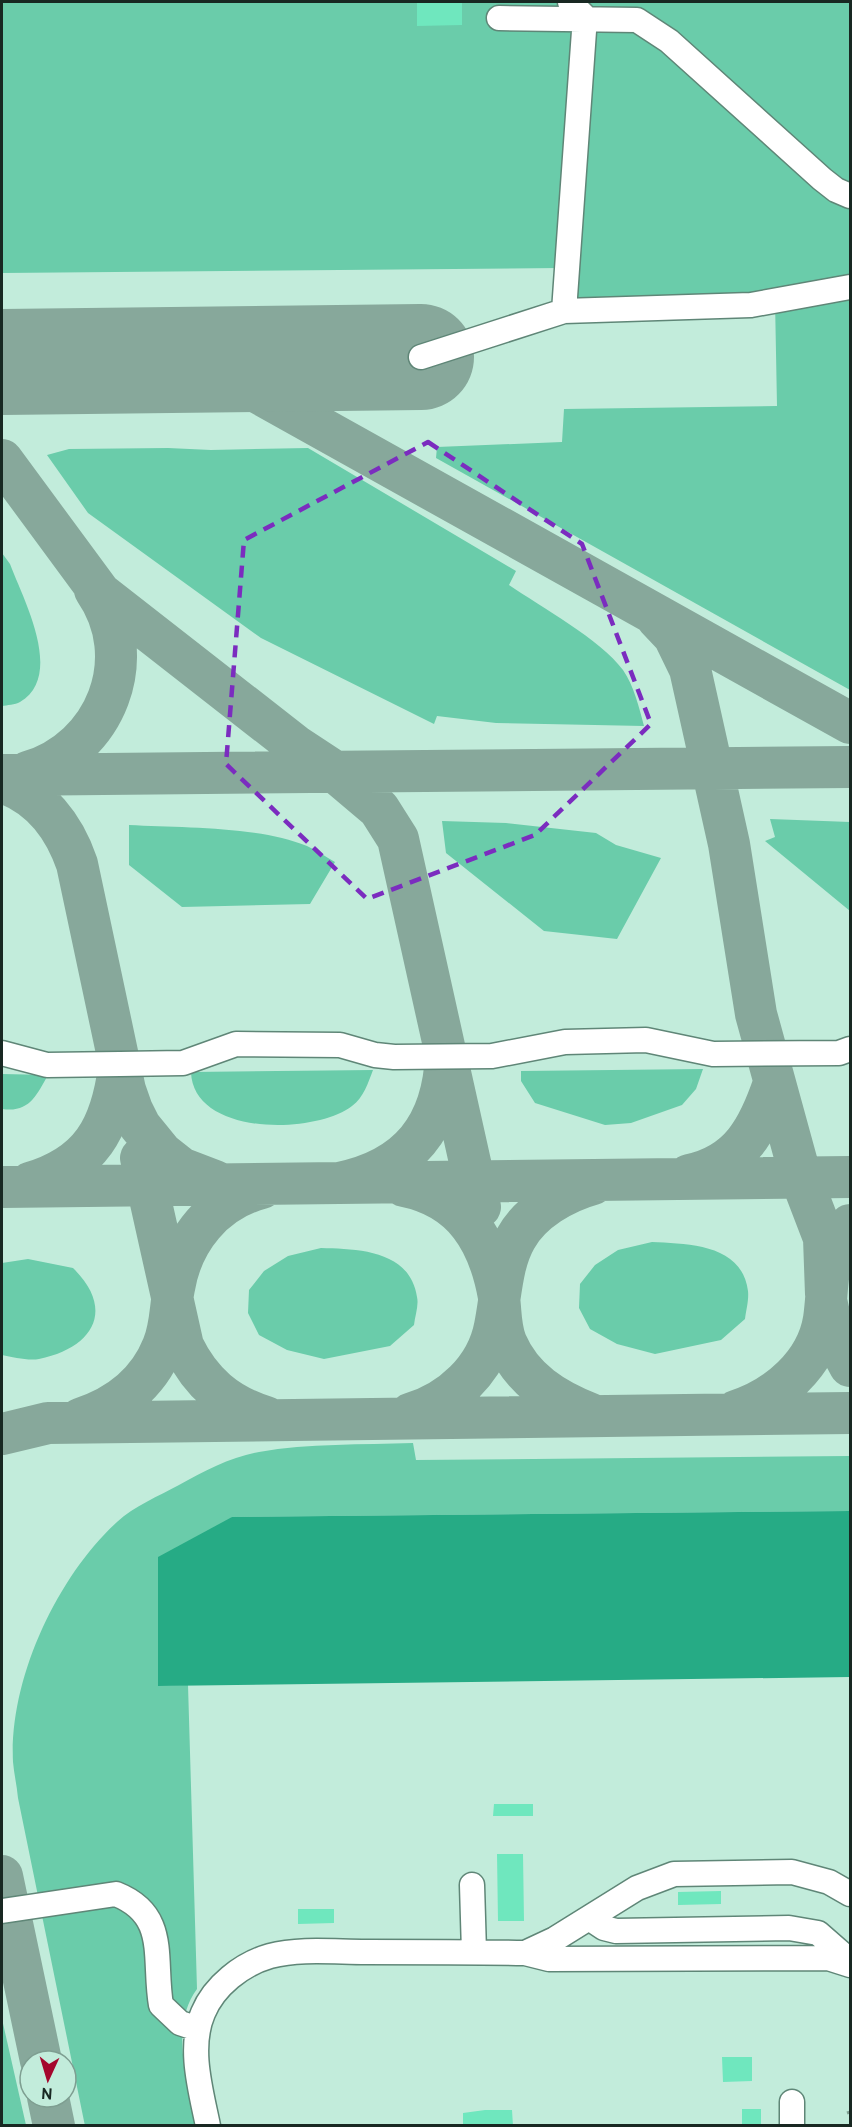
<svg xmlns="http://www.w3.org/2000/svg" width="852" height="2127" font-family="Overpass,sans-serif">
  <rect width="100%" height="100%" fill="#c2ecdb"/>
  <!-- green -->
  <path fill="#6accaa" d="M2 2H850V690L436 458 437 447 562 442 564 409 777 406 775 300 562 302 560 268 2 273Z
    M168 448 211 450 308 448 516 571 509 585C541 607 600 639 623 670 634 686 639 707 644 726L496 723 437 716 434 724 261 638 88 513 47 455 69 449Z
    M2 553 10 564C23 599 65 675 20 702 15 705 7 705 2 706Z
    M770 819 850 822V911L765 841 775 837Z
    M442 821 506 823 596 833 616 845 661 858 617 939 544 931 446 853Z
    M129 825C182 828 258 826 307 846 316 850 326 857 335 862L310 904 182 907 129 865Z
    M703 1069 696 1089 682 1105 631 1123 605 1125 535 1103 521 1081V1071Z
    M373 1070C368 1083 364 1097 352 1106 314 1135 193 1136 191 1072Z
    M2 1074 48 1075C36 1096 29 1113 2 1109Z
    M652 1242C689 1244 742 1244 748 1291 749 1300 746 1311 745 1319L721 1340 655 1354 617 1344 590 1329 579 1308 580 1284 595 1265 618 1250Z
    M321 1248C358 1249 410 1250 417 1297 419 1305 415 1316 414 1325L390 1346 324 1359 287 1350 259 1335 248 1313 249 1290 264 1271 288 1256Z
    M28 1259 73 1268C116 1310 93 1348 39 1359 28 1361 13 1357 2 1355V1263Z
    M413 1443 416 1460 850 1456V1511L232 1517 158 1686 188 1685 197 1989C169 2027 188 2083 196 2125L85 2126 18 1798C17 1786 14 1774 13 1762 9 1679 57 1577 117 1522 134 1506 159 1496 179 1485 204 1471 231 1457 259 1452 309 1443 362 1445 413 1443Z
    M2 2019 26 2125H2Z"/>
  <!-- water -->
  <path fill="#26ab85" d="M850 1511V1677L158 1686V1557L232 1517Z"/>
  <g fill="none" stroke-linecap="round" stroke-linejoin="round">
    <!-- taxiway -->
    <path stroke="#87a89b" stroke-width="42" d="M110 361 181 369 255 391 850 723
      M2 460 100 593 296 746 334 771 379 809 398 839 446 1055C443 1126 409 1169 339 1183
      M657 618 674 636 690 669 729 844 756 1014 801 1178 824 1238 826 1294
      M28 772C106 749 142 658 95 590
      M2 775 850 767
      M2 782C40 795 64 826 77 864L125 1090 132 1110 140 1126 162 1153 181 1168 215 1181
      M449 1068 480 1207
      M141 1158 183 1346C201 1383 227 1405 266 1417
      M689 1175C740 1165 759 1128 774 1083
      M30 1183C91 1165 111 1128 119 1068
      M404 1186C464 1198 489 1241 499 1297 501 1313 500 1327 506 1342 522 1380 555 1400 591 1414
      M2 1187 850 1177
      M826 1300 834 1336 850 1366
      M736 1411C777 1398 817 1364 824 1319 829 1285 824 1251 850 1225
      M410 1414C451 1402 487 1369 495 1326 501 1297 501 1264 516 1238 531 1211 564 1192 593 1184
      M80 1419C117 1407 148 1384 163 1346 171 1327 170 1308 174 1288 182 1240 214 1200 262 1188
      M2 1434 48 1423 850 1413
      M2 1876 41 2061
      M48 2097 54 2126"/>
    <!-- runway -->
    <path stroke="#87a89b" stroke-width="106" d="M2 362 421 357"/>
  </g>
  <!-- building -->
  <path fill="#6fe7be" d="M417 2H462V25L417 26Z
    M494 1804H533V1816H493Z
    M497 1854H523L524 1921H498Z
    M721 1891V1904L678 1905V1892Z
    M298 1909H334V1923L298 1924Z
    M722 2057H752V2081L723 2082Z
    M742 2109H761V2126H742Z
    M485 2110H512L513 2126H463V2113Z"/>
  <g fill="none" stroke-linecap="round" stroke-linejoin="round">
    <!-- minor casing -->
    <g stroke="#5f8677" stroke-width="27">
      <path id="minor" d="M570 2 585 17 564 311 751 305 850 287
        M499 18 637 20 669 41 822 179 836 190 850 196
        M421 357 564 311
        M2 1053 47 1065 120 1064 183 1063 236 1044 340 1045 375 1055 394 1057 492 1056 565 1042 646 1040 713 1054 839 1053 850 1049
        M472 1885 474 1952
        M2 1911 116 1894C169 1915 153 1958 161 2005L180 2023 198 2029
        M589 1918 604 1928 616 1931 789 1928 818 1933 850 1961
        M525 1953 555 1939 637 1888 674 1874 792 1872 829 1882 850 1894
        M792 2102V2126
        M208 2126C201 2091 188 2048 203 2013 214 1986 242 1964 270 1956 300 1948 335 1952 366 1952 419 1952 472 1952 525 1953L549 1959 828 1958 850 1965"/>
    </g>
    <!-- path -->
    <path stroke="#80a093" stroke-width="3" stroke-dasharray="3 3" stroke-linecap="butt" d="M847 2113 850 2112"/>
    <!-- minor -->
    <use href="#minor" stroke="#fff" stroke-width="24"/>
  </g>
  <!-- marked area -->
  <path fill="none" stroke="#7b2cbf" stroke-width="4.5" stroke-dasharray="12 8" stroke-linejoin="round" d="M428 442 582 544 651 724 535 835 367 899 226 764 244 540Z"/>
  <!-- border -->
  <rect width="852" height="2127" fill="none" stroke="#182822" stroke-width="6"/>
  <!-- north arrow -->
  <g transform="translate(48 2079) rotate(184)"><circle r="28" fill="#c2ecdb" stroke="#7e9e91" stroke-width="1.5"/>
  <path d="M0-4.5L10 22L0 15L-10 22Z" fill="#a4062d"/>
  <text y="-9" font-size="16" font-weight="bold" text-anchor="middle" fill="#182822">N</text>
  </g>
</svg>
